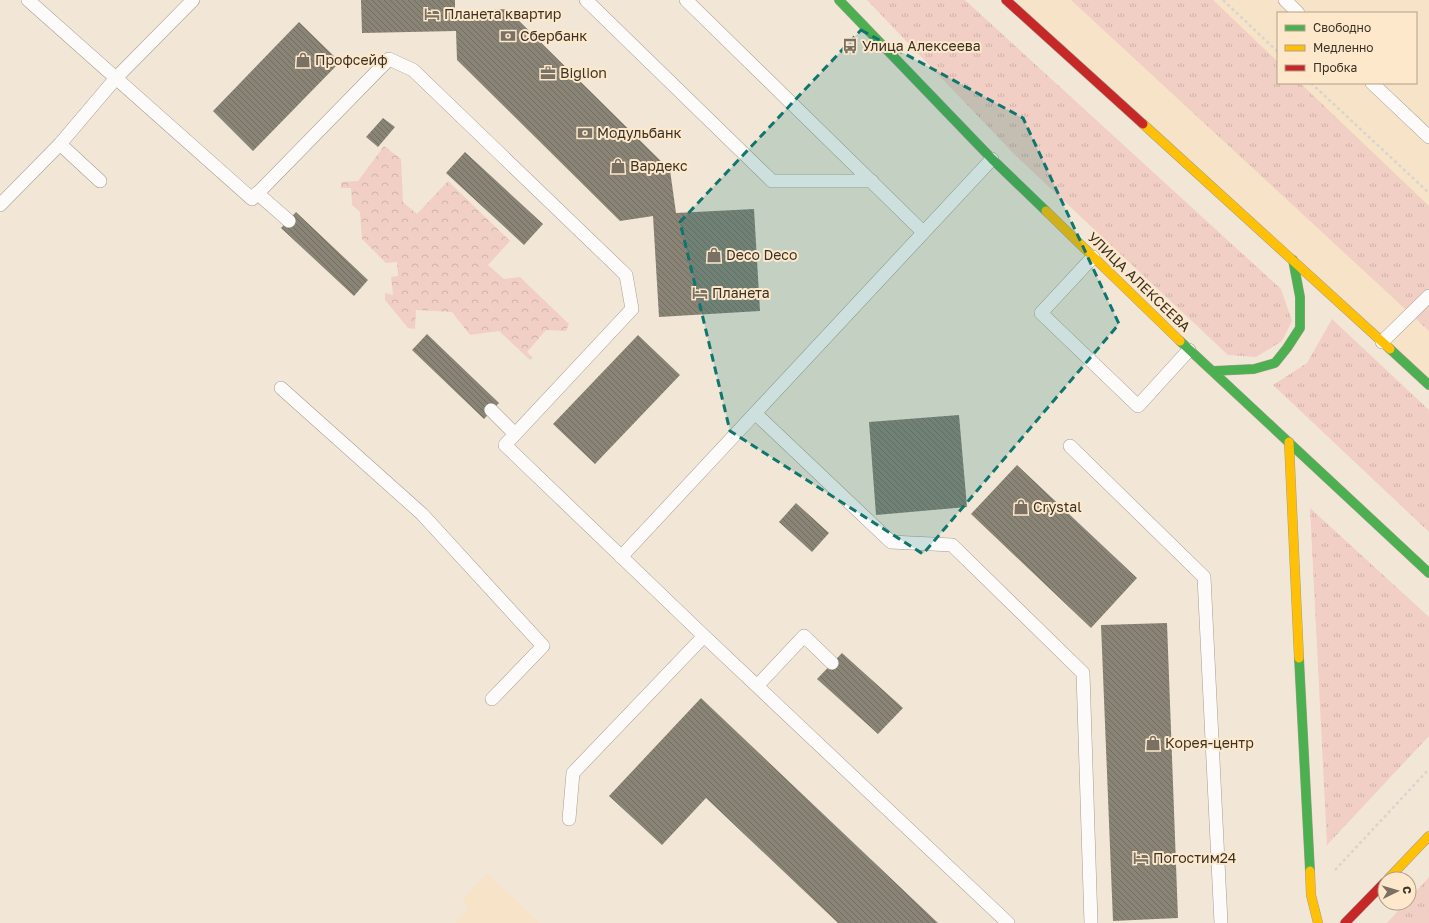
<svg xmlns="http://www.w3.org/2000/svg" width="1429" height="923" font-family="'Golos Text',sans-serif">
  <defs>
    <pattern id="grass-tufts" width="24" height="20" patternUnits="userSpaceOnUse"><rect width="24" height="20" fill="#f1cfc4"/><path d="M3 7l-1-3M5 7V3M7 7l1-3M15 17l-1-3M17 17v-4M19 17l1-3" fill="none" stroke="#cfb2a8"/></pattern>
    <pattern id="park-crowns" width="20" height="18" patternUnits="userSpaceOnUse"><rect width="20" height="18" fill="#f1cfc4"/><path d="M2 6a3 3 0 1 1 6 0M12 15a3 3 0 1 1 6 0" fill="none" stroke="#cfb2a8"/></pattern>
    <pattern id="building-back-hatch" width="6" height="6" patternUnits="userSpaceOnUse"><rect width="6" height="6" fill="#8a8477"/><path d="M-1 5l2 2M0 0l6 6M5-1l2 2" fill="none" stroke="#726d61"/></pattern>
  </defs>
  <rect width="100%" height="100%" fill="#f2e7d7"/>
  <!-- built -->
  <path fill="#f6e3c8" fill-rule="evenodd" d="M1006 0H1429V385ZM1278 13H1416V83H1278Z
    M487 873 540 923H455L469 907 462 900Z"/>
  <!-- grass -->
  <path fill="url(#grass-tufts)" d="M867 0H965L1281 289 1292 321 1282 341 1256 357 1228 355 1016 156Z
    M1071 0H1213L1278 62V83H1300L1429 206V331Z
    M1332 319 1429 410V532L1273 385 1307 363Z
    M1310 508 1429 617V736L1327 845Z
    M1429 877V923H1387L1405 903H1409V899Z"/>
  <!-- park -->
  <path fill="url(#park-crowns)" d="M384 146 401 159 403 202 417 214 448 181 510 241 488 265 504 279 520 277 569 324 566 331 546 330 527 352 533 358 530 360 499 331 470 335 452 312 416 310 415 329 408 328 385 300V293L393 295 391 277 398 276 397 262 386 263 362 239 360 212 352 205 351 188H341V182L358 181Z"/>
  <!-- building -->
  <path fill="url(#building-back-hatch)" d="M361 0H455V12L507 9 670 170 676 213 754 209 760 311 659 317 653 216 620 221 457 60 456 31 362 33Z
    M299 22 340 62 253 151 213 111Z
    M383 118 395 127 378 147 366 137Z
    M465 152 543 224 524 245 446 173Z
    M296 212 368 280 354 296 281 228Z
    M427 334 499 403 484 419 412 350Z
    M638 335 680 375 595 464 553 424Z
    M959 415 967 507 876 515 869 422Z
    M1017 465 1137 578 1091 628 971 514Z
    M796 503 829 533 812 552 779 522Z
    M1167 623 1178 918 1113 921 1101 625Z
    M842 653 903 708 878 734 817 679Z
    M701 698 938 923H838L706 798 662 845 609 796Z"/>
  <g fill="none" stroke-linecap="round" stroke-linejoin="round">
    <!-- lane casing -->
    <g stroke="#a59c90" stroke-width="14">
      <path id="lane" d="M28 0 252 199 389 59 413 70 626 275 632 309 505 445 704 636 1008 923
        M586 0 772 181H872
        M686 0 923 232
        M1285 0 1298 13
        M1372 83 1429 137
        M60 144 100 181
        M257 193 289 221
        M0 205 60 144 116 78 193 0
        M1093 257 1041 313 1138 406 1189 350
        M1382 342 1429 296
        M281 388 422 514 543 646 492 699
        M491 410 515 434
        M755 413 891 542 952 545 1083 673 1091 923
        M1070 446 1204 577 1221 923
        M621 557 992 159
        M757 686 804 636 832 663
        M569 819 573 773 704 636"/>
    </g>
    <!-- fast casing -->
    <g stroke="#a59c90" stroke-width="10">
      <path id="fast" d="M839 0 992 159 1046 211
        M1180 341 1429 573
        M1390 349 1429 385
        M1213 371 1254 369 1275 363 1287 348 1300 328V297L1293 260
        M1299 658 1310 871"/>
    </g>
    <!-- slow casing -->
    <g stroke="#a59c90" stroke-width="10">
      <path id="slow" d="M1143 124 1390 349
        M1046 211 1180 341
        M1289 442 1299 658
        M1310 871 1311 895 1318 923
        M1388 879 1429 836"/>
    </g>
    <!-- jam casing -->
    <g stroke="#a59c90" stroke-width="10">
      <path id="jam" d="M1006 0 1143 124
        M1345 923 1385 882"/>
    </g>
    <!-- path -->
    <path stroke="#d8d4cf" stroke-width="2.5" stroke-dasharray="3 3" stroke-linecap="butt" d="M1223 0 1278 52
      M1311 83 1429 193
      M1335 870 1429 769"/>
    <!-- lane -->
    <use href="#lane" stroke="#fdfbf9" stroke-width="13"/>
    <!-- fast -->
    <use href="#fast" stroke="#4caf50" stroke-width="9"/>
    <!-- slow -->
    <use href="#slow" stroke="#ffc107" stroke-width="9"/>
    <!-- jam -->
    <use href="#jam" stroke="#c62828" stroke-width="9"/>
  </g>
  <!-- marked area -->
  <path fill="#0f766e" fill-opacity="0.2" stroke="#0f766e" stroke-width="3" stroke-dasharray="8 5" stroke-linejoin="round" d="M861 30 1023 118 1119 324 923 554 730 431 680 222Z"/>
  <!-- icons -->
  <defs>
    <g id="hotel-bare" transform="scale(1.2)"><path d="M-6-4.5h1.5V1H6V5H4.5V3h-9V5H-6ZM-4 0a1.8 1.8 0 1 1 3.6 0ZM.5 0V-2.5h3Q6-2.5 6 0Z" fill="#7a7164" stroke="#fee8cb" stroke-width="2.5" paint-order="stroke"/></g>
    <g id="bank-bare" transform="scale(1.2)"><path d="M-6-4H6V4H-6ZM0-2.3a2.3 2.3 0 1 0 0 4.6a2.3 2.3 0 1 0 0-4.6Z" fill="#7a7164" stroke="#fee8cb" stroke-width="2.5" paint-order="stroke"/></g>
    <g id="bus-bare" transform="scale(1.2)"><path d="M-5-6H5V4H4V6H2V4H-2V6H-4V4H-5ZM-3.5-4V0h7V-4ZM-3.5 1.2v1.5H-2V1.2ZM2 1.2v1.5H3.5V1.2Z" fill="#7a7164" stroke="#fee8cb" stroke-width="2.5" paint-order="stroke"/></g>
    <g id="shop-bare" transform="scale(1.2)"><path d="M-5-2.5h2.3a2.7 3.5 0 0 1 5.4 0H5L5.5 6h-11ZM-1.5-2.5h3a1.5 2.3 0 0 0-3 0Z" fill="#7a7164" stroke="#fee8cb" stroke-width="2.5" paint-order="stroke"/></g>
    <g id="office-bare" transform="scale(1.2)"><path d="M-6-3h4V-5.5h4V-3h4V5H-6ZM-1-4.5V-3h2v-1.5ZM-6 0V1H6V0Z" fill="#7a7164" stroke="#fee8cb" stroke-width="2.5" paint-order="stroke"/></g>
  </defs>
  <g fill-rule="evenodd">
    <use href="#hotel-bare" x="432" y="14"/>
    <use href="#bank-bare" x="508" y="36"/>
    <use href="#bus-bare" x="850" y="46"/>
    <use href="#shop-bare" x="303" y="60"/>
    <use href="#office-bare" x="548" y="73"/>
    <use href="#bank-bare" x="585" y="133"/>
    <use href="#shop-bare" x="618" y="166"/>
    <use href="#shop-bare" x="714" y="255"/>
    <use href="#hotel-bare" x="700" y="293"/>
    <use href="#shop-bare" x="1021" y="507"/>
    <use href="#shop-bare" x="1153" y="743"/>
    <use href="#hotel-bare" x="1141" y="858"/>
  </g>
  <g text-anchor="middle" stroke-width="4" stroke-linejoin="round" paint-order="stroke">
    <!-- poi labels -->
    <g font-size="14" fill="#3a3226" stroke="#fee8cb" text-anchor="start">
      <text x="444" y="19">Планета квартир</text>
      <text x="520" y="41">Сбербанк</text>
      <text x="862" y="51">Улица Алексеева</text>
      <text x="315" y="65">Профсейф</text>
      <text x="560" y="78">Biglion</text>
      <text x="597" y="138">Модульбанк</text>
      <text x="630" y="171">Вардекс</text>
      <text x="726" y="260">Deco Deco</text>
      <text x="712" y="298">Планета</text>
      <text x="1033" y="512">Crystal</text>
      <text x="1165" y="748">Корея-центр</text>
      <text x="1153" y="863">Погостим24</text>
    </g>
    <!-- street labels -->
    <g font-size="14" fill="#3a3226" stroke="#fee8cb">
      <text transform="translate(1139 282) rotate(44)" y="5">УЛИЦА АЛЕКСЕЕВА</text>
    </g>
  </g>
  <!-- legend -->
  <rect x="1277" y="12" width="140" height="72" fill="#fee8cb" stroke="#b09f89"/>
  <rect x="1285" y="25" width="20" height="6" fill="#4caf50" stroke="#b09f89"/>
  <text x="1313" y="32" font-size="12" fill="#3a3226">Свободно</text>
  <rect x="1285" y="45" width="20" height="6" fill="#ffc107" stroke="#b09f89"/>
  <text x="1313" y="52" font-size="12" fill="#3a3226">Медленно</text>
  <rect x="1285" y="65" width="20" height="6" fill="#c62828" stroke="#b09f89"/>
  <text x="1313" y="72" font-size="12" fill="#3a3226">Пробка</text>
  <!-- north arrow -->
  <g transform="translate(1397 891) rotate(85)"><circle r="19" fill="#fee8cb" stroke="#b09f89"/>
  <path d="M0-3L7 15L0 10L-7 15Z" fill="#7a7164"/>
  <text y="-6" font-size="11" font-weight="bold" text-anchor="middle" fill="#3a3226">С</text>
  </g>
</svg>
